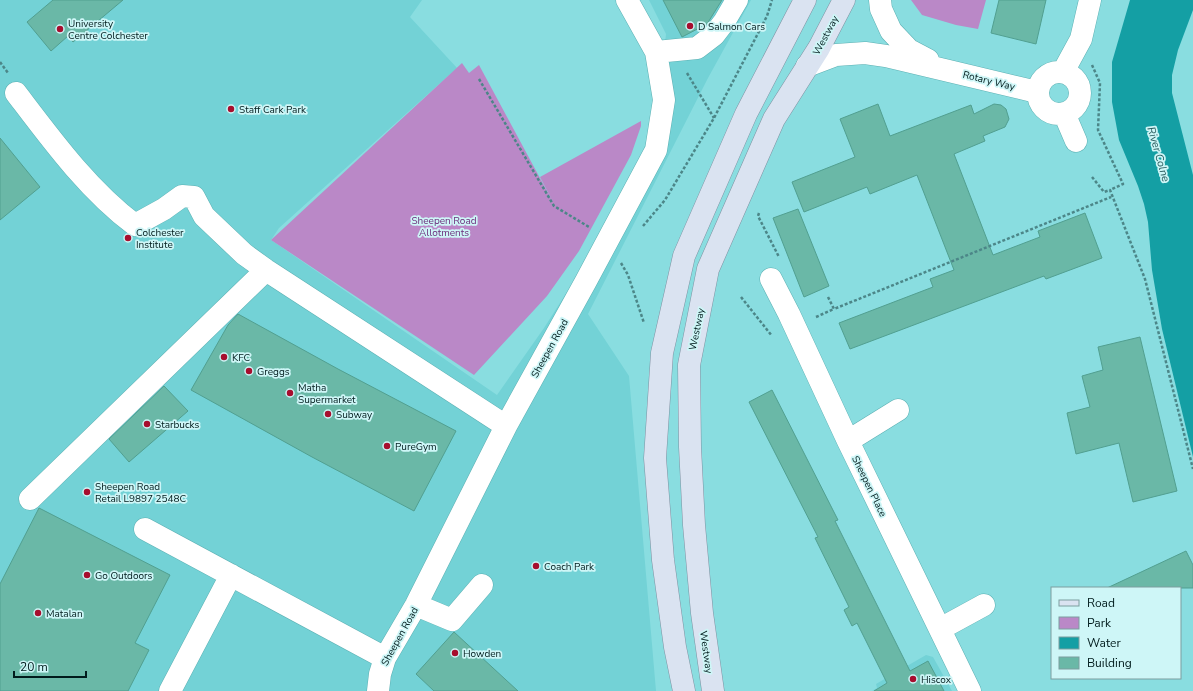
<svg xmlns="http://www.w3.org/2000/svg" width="1193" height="691" font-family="'Nunito Sans',sans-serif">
  <rect width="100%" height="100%" fill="#89dde0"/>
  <!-- built -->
  <path fill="#73d2d6" d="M0 0H422L410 17 457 68 279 228 271 240 497 395 544 328 574 281 641 158 659 100 666 34 649 0H751L708 78 588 314 629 376 656 691H0Z
    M926 655 933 657 952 691H872L877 688 876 684Z"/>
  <!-- green -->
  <path fill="#ba88c7" d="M911 0H986L978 29 956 25 922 15Z
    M462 63 469 73 479 65 555 206 540 177 641 121V126L631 155 579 251 547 296 474 375 271 240Z"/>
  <!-- water -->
  <path fill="#149fa4" d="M1130 0H1193V10L1178 50 1172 75V93L1193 175V457L1162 329 1152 270 1148 222 1144 204 1138 186 1119 140 1112 102V62Z"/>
  <!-- building -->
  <path fill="#6ab8a7" stroke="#519f90" d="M53 0H123L73 42 68 36 51 51 27 22Z
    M663 0H722L707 24 682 37Z
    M999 0H1046L1036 44 991 33Z
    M878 104 890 136 971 105 974 114 994 104 1001 105 1006 109 1009 119 1005 127 983 136 985 141 954 154 993 255 1040 237 1038 231 1085 213 1102 258 1046 279 1044 276 850 349 839 323 933 287 930 279 954 270 917 175 870 194 867 187 804 212 792 182 855 157 840 119Z
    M0 138 40 187 0 220Z
    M798 209 829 286 804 297 773 218Z
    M238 314 338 369 456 431 414 511 312 457 191 390 228 325Z
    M1140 337 1177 491 1133 502 1119 443 1076 454 1067 413 1090 407 1082 376 1103 370 1098 347Z
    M164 386 188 411 129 462 109 439Z
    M772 390 838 520 835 521 910 671 928 661 944 691H874L887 683 857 623 852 626 844 610 849 607 815 538 818 537 749 402Z
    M39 508 170 575 135 643 149 650 128 691H0V584Z
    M1186 551 1193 565V588H1107Z
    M454 632 518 691H434L416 674Z"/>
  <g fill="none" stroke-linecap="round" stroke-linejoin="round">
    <!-- minor casing -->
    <g stroke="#5cb0b3" stroke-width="23">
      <path id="minor" d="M880 0 881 9 891 31 909 50 928 60
        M656 52 697 48 714 35 724 22 737 0
        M807 66 836 55 865 53 886 56 1037 92
        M1038 93a21 21 0 1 1 42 0a21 21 0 1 1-42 0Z
        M1063 72 1081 39 1090 0
        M16 93C51 139 88 190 135 225L164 209 182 196 194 197 204 216 244 254 266 270 506 426
        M1064 113 1076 141
        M771 279 789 314 848 441 970 691
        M848 441 898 410
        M30 499 266 270
        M145 529 385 658
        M416 605 452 620 482 585
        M940 629 984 605
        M170 691 231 575
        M378 691 380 674 385 658 416 605 506 426 586 281 656 150 664 100 656 52 627 0"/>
    </g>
    <!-- major casing -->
    <g stroke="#7e91a1" stroke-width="23">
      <path id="major" d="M684 691 675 647 663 560 655 458 662 353 684 256 746 114 805 0
        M713 691 702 613 694 525 690 447 689 365 708 269 774 119 819 48 844 0"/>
    </g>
    <!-- path -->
    <path stroke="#4c8688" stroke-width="2.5" stroke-dasharray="3 2" stroke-linecap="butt" d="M0 62 8 73
      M1092 65 1100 83 1098 130 1123 184 1110 190
      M687 73 714 118
      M479 79 554 206 589 227
      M1092 177 1104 192 1110 190 1145 279 1193 469
      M759 213 758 216 779 257
      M643 226 665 200 714 118 767 16 772 0
      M621 263 628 275 644 323
      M741 297 772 336
      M828 297 834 309 1111 197
      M816 317 834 309"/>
    <!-- minor -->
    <use href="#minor" stroke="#fff" stroke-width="22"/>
    <!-- major -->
    <use href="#major" stroke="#dae3f1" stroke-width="22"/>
  </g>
  <!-- markers -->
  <g fill="#a70e2e" stroke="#cef6f7" stroke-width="1.5">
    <circle cx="690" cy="26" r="4"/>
    <circle cx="60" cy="29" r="4"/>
    <circle cx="231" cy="109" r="4"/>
    <circle cx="128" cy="238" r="4"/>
    <circle cx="224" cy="357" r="4"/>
    <circle cx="249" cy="371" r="4"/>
    <circle cx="290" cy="393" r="4"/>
    <circle cx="328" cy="414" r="4"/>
    <circle cx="147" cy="424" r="4"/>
    <circle cx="387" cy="446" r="4"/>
    <circle cx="87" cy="492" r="4"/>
    <circle cx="536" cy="566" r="4"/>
    <circle cx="87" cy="575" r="4"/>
    <circle cx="38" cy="613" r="4"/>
    <circle cx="455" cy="653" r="4"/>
    <circle cx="913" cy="679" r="4"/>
  </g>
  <g text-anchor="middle" stroke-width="3.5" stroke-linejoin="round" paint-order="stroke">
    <!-- poi labels -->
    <g font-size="10" fill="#011b1c" stroke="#cef6f7" text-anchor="start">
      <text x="68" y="27">University<tspan x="68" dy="12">Centre Colchester</tspan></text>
      <text x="698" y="30">D Salmon Cars</text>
      <text x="239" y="113">Staff Cark Park</text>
      <text x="136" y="236">Colchester<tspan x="136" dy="12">Institute</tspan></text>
      <text x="232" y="361">KFC</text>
      <text x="257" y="375">Greggs</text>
      <text x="298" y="391">Matha<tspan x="298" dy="12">Supermarket</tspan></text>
      <text x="336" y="418">Subway</text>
      <text x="155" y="428">Starbucks</text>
      <text x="395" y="450">PureGym</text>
      <text x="95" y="490">Sheepen Road<tspan x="95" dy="12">Retail L9897 2548C</tspan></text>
      <text x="544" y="570">Coach Park</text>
      <text x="95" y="579">Go Outdoors</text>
      <text x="46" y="617">Matalan</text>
      <text x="463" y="657">Howden</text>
      <text x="921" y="683">Hiscox</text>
    </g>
    <!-- street labels -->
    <g font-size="10" fill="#011b1c" stroke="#cef6f7">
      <text transform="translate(825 35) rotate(-62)" y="4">Westway</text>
      <text transform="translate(989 80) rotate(14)" y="4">Rotary Way</text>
      <text transform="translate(696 329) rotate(-78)" y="4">Westway</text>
      <text transform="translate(549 348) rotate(-61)" y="4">Sheepen Road</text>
      <text transform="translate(870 486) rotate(64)" y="4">Sheepen Place</text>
      <text transform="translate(399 636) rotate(-61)" y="4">Sheepen Road</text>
      <text transform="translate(707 652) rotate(82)" y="4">Westway</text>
    </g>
    <!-- park labels -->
    <g font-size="10" fill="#6b2e7b" stroke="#cef6f7">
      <text x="444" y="224">Sheepen Road<tspan x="444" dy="12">Allotments</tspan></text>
    </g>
    <!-- water labels -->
    <g font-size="11" font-style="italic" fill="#26595b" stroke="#cef6f7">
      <text transform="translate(1159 154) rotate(74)" y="4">River Colne</text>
    </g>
  </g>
  <!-- legend -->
  <rect x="1051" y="587" width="130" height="92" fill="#cef6f7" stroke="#7c9e9f"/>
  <rect x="1059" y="600" width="20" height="6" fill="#dae3f1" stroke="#7c9e9f"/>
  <text x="1087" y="607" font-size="12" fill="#011b1c">Road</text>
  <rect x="1059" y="617" width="20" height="12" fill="#ba88c7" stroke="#7c9e9f"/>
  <text x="1087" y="627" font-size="12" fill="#011b1c">Park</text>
  <rect x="1059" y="637" width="20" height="12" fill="#149fa4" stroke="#7c9e9f"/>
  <text x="1087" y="647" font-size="12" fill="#011b1c">Water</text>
  <rect x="1059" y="657" width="20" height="12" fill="#6ab8a7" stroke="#7c9e9f"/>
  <text x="1087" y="667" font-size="12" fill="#011b1c">Building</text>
  <!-- scale -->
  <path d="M14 671v6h72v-6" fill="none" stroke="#011b1c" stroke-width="2"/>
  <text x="20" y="671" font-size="12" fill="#011b1c" stroke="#cef6f7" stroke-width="3" paint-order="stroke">20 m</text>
</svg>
